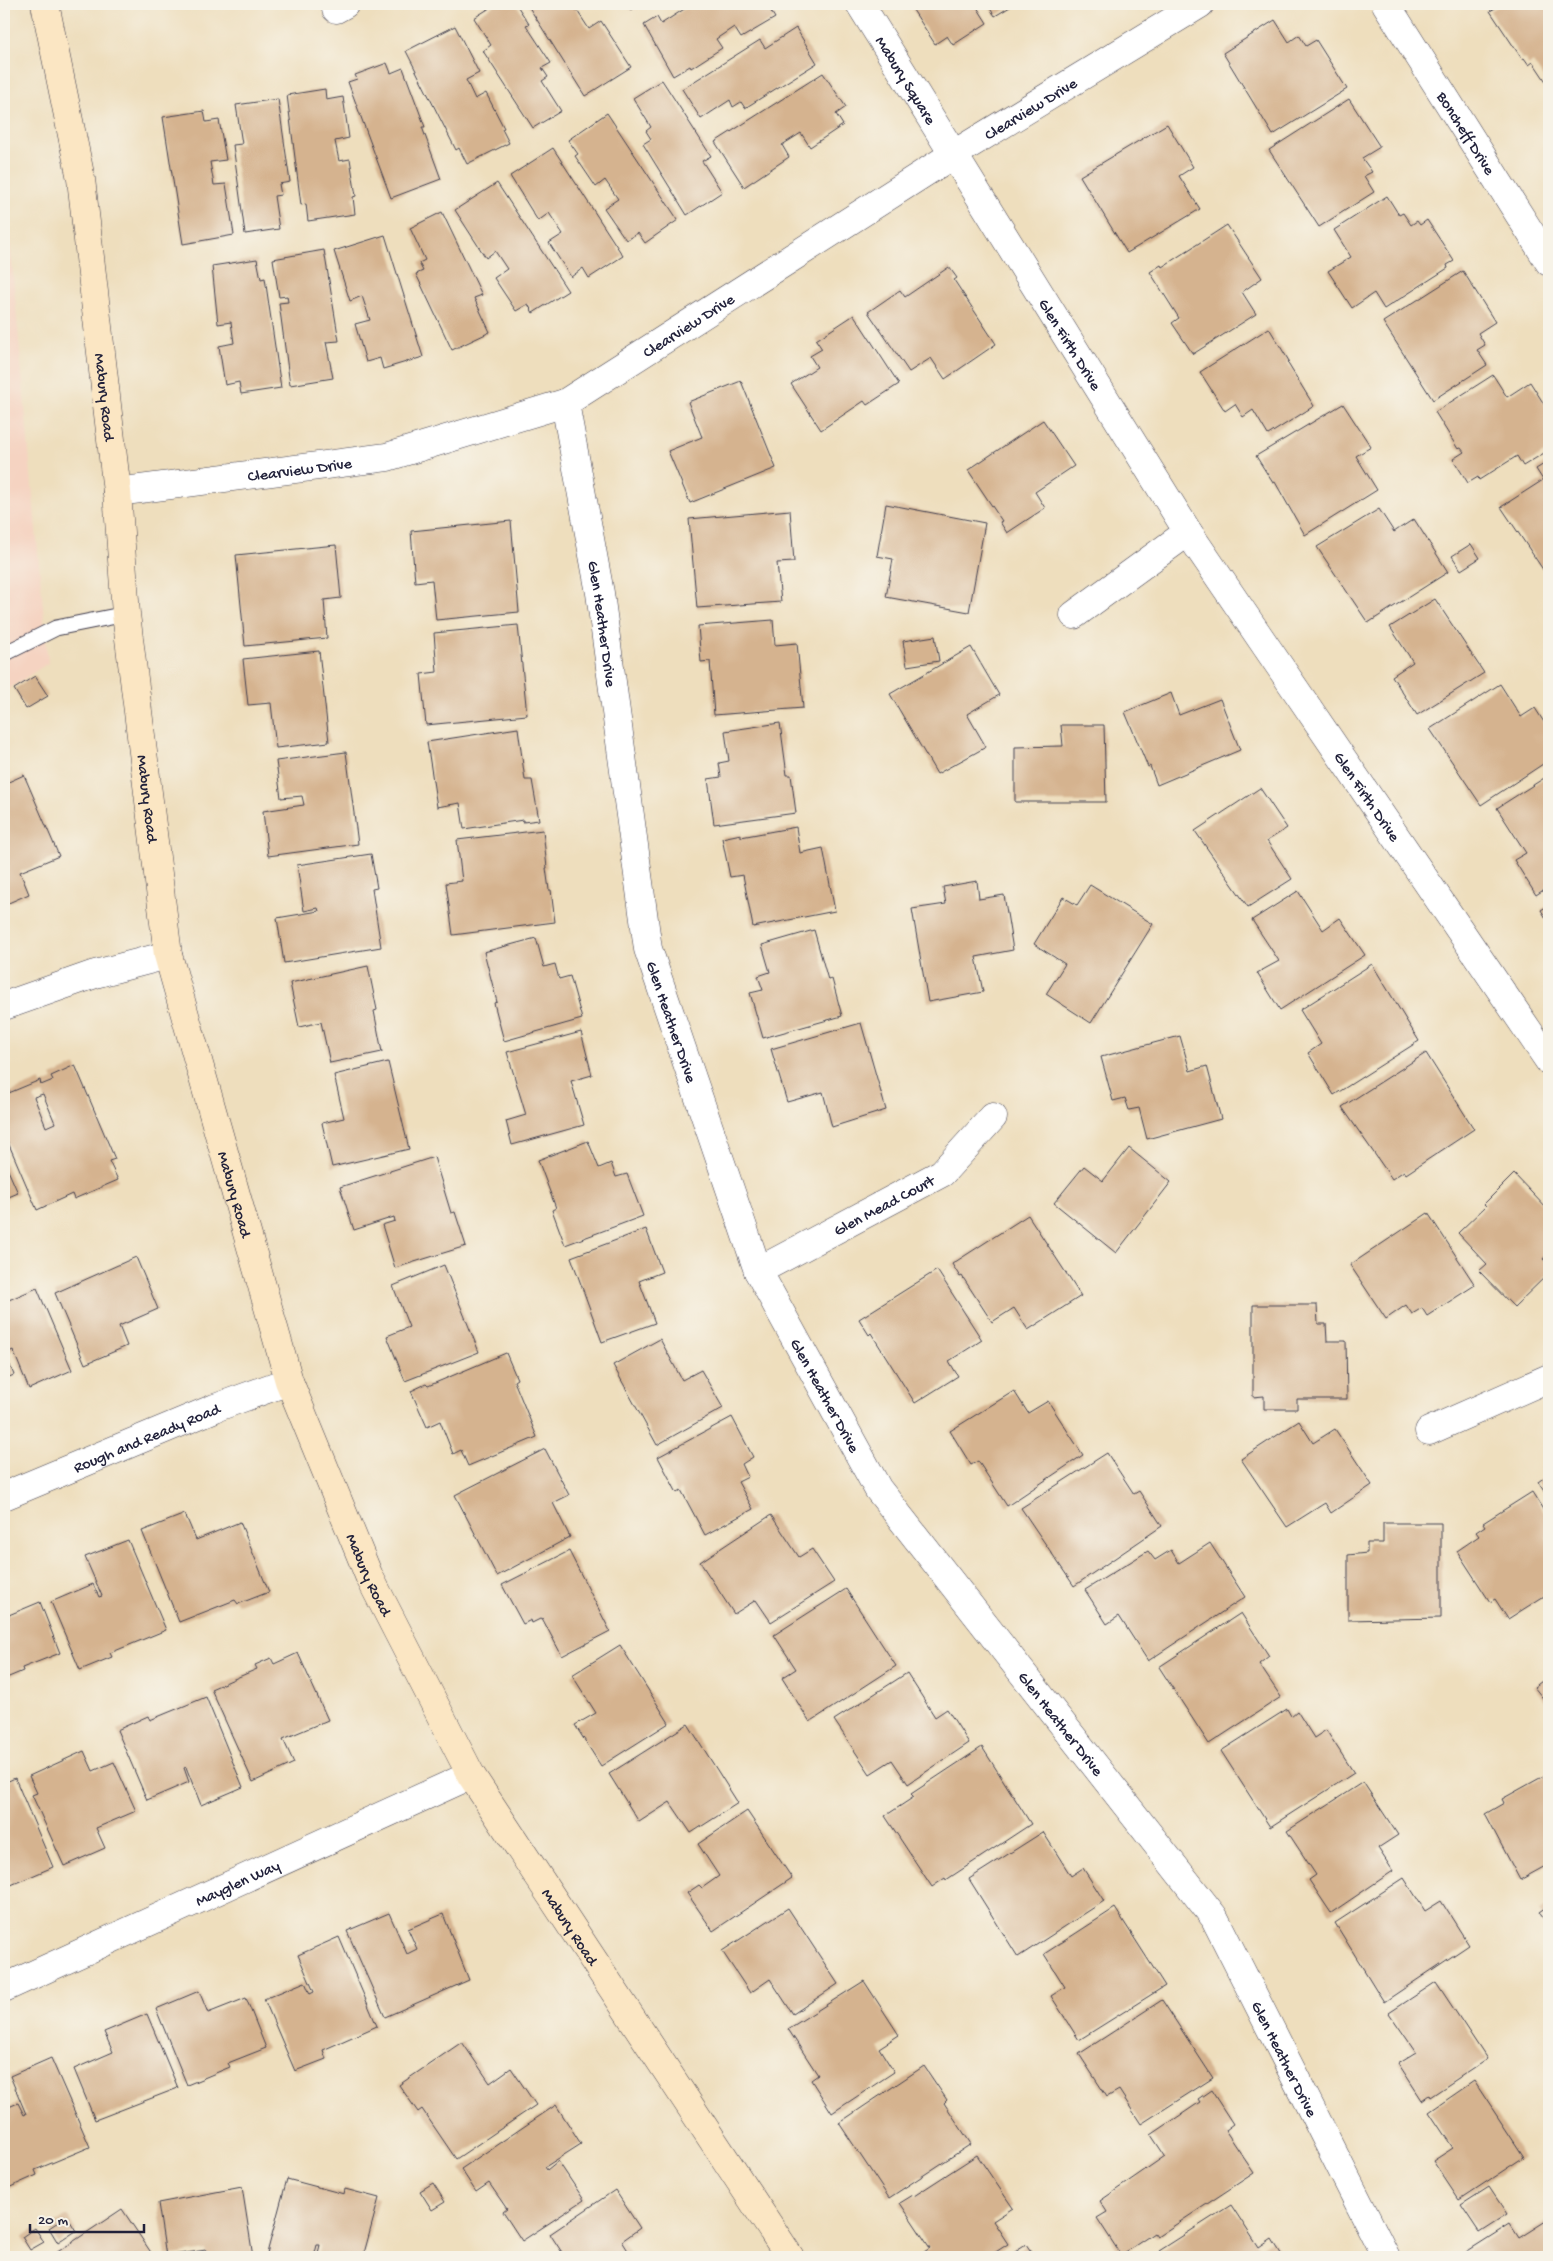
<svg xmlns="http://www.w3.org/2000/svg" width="1553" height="2261" font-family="'Gochi Hand',sans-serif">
  <rect width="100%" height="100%" fill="#f7f3e8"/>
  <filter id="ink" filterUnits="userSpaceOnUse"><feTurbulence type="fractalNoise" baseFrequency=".02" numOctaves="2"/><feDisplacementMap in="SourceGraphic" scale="10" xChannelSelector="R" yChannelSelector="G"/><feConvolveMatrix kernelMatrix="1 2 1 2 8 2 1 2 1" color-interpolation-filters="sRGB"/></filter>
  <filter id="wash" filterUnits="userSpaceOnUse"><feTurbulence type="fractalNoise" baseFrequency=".0096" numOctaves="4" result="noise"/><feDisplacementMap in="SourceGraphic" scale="20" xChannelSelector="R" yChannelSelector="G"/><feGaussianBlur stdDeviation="1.12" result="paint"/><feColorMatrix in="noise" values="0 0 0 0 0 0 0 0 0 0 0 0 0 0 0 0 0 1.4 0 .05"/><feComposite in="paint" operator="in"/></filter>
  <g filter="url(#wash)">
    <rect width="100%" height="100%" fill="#eedebd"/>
    <!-- built -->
    <path fill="#f5d3c1" d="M4 200 8 218 48 663 4 692Z"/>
    <g id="blocks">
      <!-- building -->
      <path fill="#d5b38f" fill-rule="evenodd" d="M496 4H516L529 24 526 25 551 63 542 68 548 77 542 81 561 111 533 128 483 51 491 45 474 18Z
        M527 4H584L576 9 589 29 601 21 631 67 585 96Z
        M626 4H641L631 10Z
        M692 4H769L767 5 775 18 741 38 734 27 716 39 722 48 691 68 690 66 673 76 644 25 657 17 661 24Z
        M923 4H975L987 23 953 45 947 36 935 44 913 10Z
        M987 4H1015L995 16Z
        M1502 4H1549V86L1533 62 1529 65 1524 58 1522 59 1490 11Z
        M1275 20 1289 42 1299 35 1306 46 1316 40 1347 89 1273 135 1223 53Z
        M455 26 479 73 466 80 475 99 486 93 504 128 502 129 509 143 467 164 459 148 456 150 406 51Z
        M796 28 817 63 745 108 741 102 733 107 730 100 701 119 682 89 760 40 765 48Z
        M387 63 391 73 403 68 425 127H422L441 179 391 198 348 82 357 79 355 75Z
        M823 73 846 107 836 114 843 125 810 147 801 133 782 145 789 157 744 187 715 142Z
        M662 80 711 156 702 161 722 192 687 215 643 144 651 139 646 131 651 127 633 98Z
        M325 89 326 100 343 97 349 138 335 141 339 161 350 159 356 196 353 197 355 214 308 221 306 204 301 205 287 95Z
        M278 99 290 182 279 184 281 195 274 196 279 229 245 234 233 145 242 144 236 105Z
        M1349 99 1380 147 1362 158 1372 172 1364 176 1374 192 1319 227 1269 150Z
        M204 111 206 122 219 120 226 160 210 162 214 185 226 184 234 235 183 244 163 117Z
        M607 113 678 220 645 243 638 233 626 240 604 208 618 199 605 180 596 187 575 156 578 154 568 140Z
        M1167 124 1193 167 1179 176 1200 209 1127 253 1080 176Z
        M553 148 623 256 589 278 583 268 571 277 549 243 563 234 549 213 538 221 510 176Z
        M497 183 568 291 533 313 528 304 516 311 494 278 507 269 495 251 486 258 455 210Z
        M1387 196 1399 215 1403 213 1411 225 1417 221 1420 225 1427 220 1454 261 1447 265 1448 268 1384 309 1374 293 1352 308 1328 271 1351 257 1334 230Z
        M442 212 482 295 474 298 490 332 452 350 416 274 423 271 419 263 425 260 410 228Z
        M1227 225 1262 278 1242 292 1256 314 1193 354 1172 323 1179 318 1150 272 1161 265 1162 267Z
        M385 235 423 357 383 369 380 358 366 362 355 324 370 320 362 296 350 301 334 251Z
        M324 250 339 341 326 342 333 378 290 385 279 303 288 302 287 296 279 297 273 259Z
        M257 259 261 279 265 278 281 388 241 394 239 382 225 385 219 346 234 343 231 322 218 324 212 266Z
        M949 267 957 278 954 280 996 344 945 379 931 358 909 372 868 312 900 290 905 297Z
        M1463 271 1495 322 1478 333 1485 345 1477 350 1487 365 1433 400 1383 322Z
        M854 315 899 384 867 405 864 401 821 430 791 384 817 367 810 356 822 349 816 340Z
        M1269 328 1289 361 1287 362 1314 406 1268 435 1253 410 1243 417 1235 404 1225 411 1200 372Z
        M1493 375 1507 397 1530 382 1549 412V450L1523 466 1517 456 1479 480 1478 477 1468 483 1453 459 1464 452 1461 448 1458 449 1435 412Z
        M741 381 776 468 690 503 668 451 702 437 688 402Z
        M1343 404 1371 447 1356 456 1377 490 1305 535 1275 482 1273 483 1256 456Z
        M1043 420 1074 466 1035 492 1045 508 1007 533 1000 522 1002 521 968 470Z
        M1549 461V567L1544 571 1501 507 1543 480 1536 469Z
        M886 504 985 523 969 612 886 597 893 559 877 556Z
        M1379 509 1394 532 1414 519 1448 572 1368 623 1317 547Z
        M790 510 794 562 777 563 781 602 697 608 689 519Z
        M511 521 519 612 436 620 432 580 415 582 411 531Z
        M1471 544 1480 558 1461 570 1452 556Z
        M336 545 341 598 324 600 327 638 245 646 236 555Z
        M1435 599 1484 673 1417 715 1392 676 1413 662 1390 627Z
        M773 620 775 645 797 643 803 708 714 715 710 661 701 662 698 626Z
        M518 625 527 715 426 725 421 674 437 672 434 633Z
        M935 636 939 661 907 666 903 641Z
        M971 647 999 695 967 714 986 747 937 774 890 694Z
        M319 651 329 742 276 748 271 703 248 705 243 659Z
        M35 676 48 696 26 709 14 689Z
        M1500 684 1521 717 1535 708 1549 730V760L1481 805 1430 729Z
        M1171 693 1179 715 1220 699 1240 750 1157 785 1150 766 1148 767 1125 712Z
        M780 723 787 775H791L796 813 714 824 708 779 721 777 719 763 729 761 725 731Z
        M1061 725H1104L1106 802H1015V747L1063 746Z
        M518 728 525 780H532L539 820 523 822V820L464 829 460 803 437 807 427 742Z
        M346 752 358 844 268 856 263 811 304 805 302 796 281 798 276 761Z
        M24 775 59 856 20 872 29 894 4 905V784Z
        M1549 775V883L1547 885 1548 887 1536 895 1514 860 1526 853 1497 808Z
        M1260 788 1287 828 1267 841 1292 879 1248 907 1195 831Z
        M796 827 800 853 823 848 835 911 753 927 743 875 730 877 722 838 741 834V837Z
        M543 830 547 868H546L549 890H551L555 922 453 935 446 883 462 881 457 840Z
        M371 854 377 888 372 889 381 947 284 963 277 918 319 911 318 908 304 911 297 865Z
        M977 881 979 899 1004 895 1013 950 976 957 983 992 928 1002 912 909 946 904 943 887Z
        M1090 885 1153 924 1091 1023 1046 994 1065 964 1034 944 1063 897 1077 905Z
        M1298 891 1323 930 1340 918 1365 955 1280 1010 1257 973 1279 961 1252 920Z
        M1549 905V923L1541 910Z
        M814 930 828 980 832 979 842 1016 763 1038 750 993 763 990 758 976 770 972 762 945Z
        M536 938 544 967 555 964 559 979 570 976 582 1019 504 1041 494 1003 497 1002 484 952Z
        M1372 964 1419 1041 1334 1095 1308 1053 1321 1044 1300 1010Z
        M368 966 377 1010 374 1011 382 1052 330 1063 321 1022 299 1027 290 983Z
        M861 1023 886 1110 832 1127 823 1092 787 1102 771 1049Z
        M581 1032 592 1075 571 1081 584 1125 512 1145 506 1121 526 1115 507 1052Z
        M1180 1036 1190 1071 1207 1066 1221 1119 1147 1139 1139 1108 1129 1110 1125 1098 1113 1101 1101 1057Z
        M1426 1053 1474 1129 1406 1174 1404 1171 1392 1179 1342 1107Z
        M388 1062 409 1149 332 1167 322 1123 344 1118 334 1075Z
        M75 1065 115 1159 109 1161 118 1180 74 1199 72 1194 37 1210 4 1133V1095L40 1080 41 1085 53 1080 51 1076ZM43 1094 55 1123 46 1127 34 1097Z
        M588 1141 599 1168 611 1163 616 1177 627 1174 643 1216 565 1245 552 1210 556 1208 538 1160Z
        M1129 1148 1171 1182 1116 1253 1054 1203 1084 1166 1103 1181Z
        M434 1157 451 1213 455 1212 466 1246 395 1268 382 1225 395 1221 394 1217 354 1230 340 1187Z
        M4 1161 18 1193 4 1199Z
        M1514 1174 1549 1211V1252L1543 1259 1549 1265V1273L1514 1307 1479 1271 1487 1264 1458 1233 1486 1206 1484 1204Z
        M1428 1213 1475 1285 1427 1316 1422 1308 1412 1314 1406 1305 1386 1319 1350 1265Z
        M1028 1215 1081 1296 1028 1330 1014 1308 992 1322 962 1276 960 1277 952 1264Z
        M646 1229 662 1272 639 1281 655 1323 602 1342 571 1257Z
        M136 1257 158 1309 119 1326 127 1346 85 1364 55 1293Z
        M444 1265 479 1352 405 1381 387 1336 409 1327 393 1286Z
        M937 1270 982 1340 949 1361 958 1376 915 1403 871 1333 869 1335 859 1319Z
        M37 1288 72 1370 29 1389 13 1350 5 1354 14 1375 4 1379V1302Z
        M1253 1305H1317L1318 1324H1326L1327 1341H1346L1347 1399H1297V1409H1264V1396L1253 1397Z
        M660 1339 682 1380 701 1370 723 1408 657 1445 613 1365Z
        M506 1353 517 1379 514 1381 537 1437 468 1466 461 1450 453 1454 440 1421 427 1427 411 1391 426 1384 428 1386Z
        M1014 1391 1028 1413 1048 1401 1083 1455 1007 1506 978 1461 971 1465 950 1431Z
        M732 1417 753 1457 742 1464 748 1477 738 1482 753 1509 705 1535 681 1490 677 1493 658 1457Z
        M1299 1421 1313 1443 1335 1429 1372 1485 1331 1513 1325 1503 1287 1527 1241 1459Z
        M545 1449 569 1495 553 1503 570 1537 497 1576 455 1495Z
        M1107 1453 1134 1494 1139 1491 1162 1526 1074 1586 1021 1508Z
        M1549 1474V1499L1538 1482Z
        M1532 1492 1549 1519V1535L1546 1537 1549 1542V1593L1508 1619 1495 1599 1490 1602 1457 1551 1479 1536 1476 1532 1485 1526 1483 1523Z
        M185 1514 196 1540 240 1522 269 1592 238 1604 235 1600 179 1622 142 1531Z
        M771 1515 799 1557 812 1549 834 1582 771 1622 756 1600 734 1614 700 1562Z
        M1383 1523H1441V1618L1348 1620V1555L1367 1553V1543H1383Z
        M128 1540 166 1630 110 1653 112 1657 80 1670 51 1602 93 1584 99 1597 102 1596 85 1557Z
        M1210 1543 1245 1597 1148 1661 1119 1616 1107 1624 1085 1590 1148 1551 1155 1560 1171 1550 1179 1563Z
        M569 1551 610 1631 562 1656 542 1618 532 1623 531 1620 523 1624 502 1585Z
        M846 1589 896 1666 810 1722 782 1678 796 1669 774 1635Z
        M40 1602 60 1653 22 1668 23 1671 4 1679V1617Z
        M1241 1613 1269 1656 1259 1664 1281 1697 1209 1744 1159 1667Z
        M620 1645 669 1723 601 1766 575 1725 596 1713 572 1675Z
        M298 1653 328 1720 283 1739 294 1763 253 1782 211 1689 257 1669 255 1665 271 1658 274 1664Z
        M907 1673 935 1717 947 1709 969 1743 908 1784 892 1760 870 1774 834 1720Z
        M1549 1676V1706L1534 1687Z
        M206 1697 243 1787 201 1805 186 1767 184 1768 189 1782 147 1800 117 1730 148 1716 150 1720Z
        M1287 1709 1291 1716 1297 1711 1314 1738 1326 1730 1354 1773 1270 1827 1221 1751Z
        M688 1724 738 1803 691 1833 670 1802 639 1822 609 1774Z
        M982 1747 1031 1824 946 1880 945 1878 932 1887 885 1816 914 1797 911 1794Z
        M84 1751 93 1771 114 1762 136 1811 96 1828 105 1848 64 1866 32 1795 37 1793 29 1776Z
        M1549 1773V1864L1520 1880 1485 1814 1504 1803 1502 1799Z
        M15 1778 53 1867 11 1885 4 1869V1783Z
        M1363 1782 1398 1835 1378 1848 1393 1871 1331 1913 1309 1880 1316 1875 1287 1831Z
        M747 1811 792 1878 713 1931 687 1893 699 1885 702 1888 719 1876 698 1844Z
        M1043 1832 1071 1876 1083 1868 1104 1901 1018 1957 969 1879Z
        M1404 1878 1425 1911 1441 1901 1469 1945 1384 2002 1335 1923Z
        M1549 1905V1927L1539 1912Z
        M788 1908 838 1984 793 2014 770 1979 750 1993 722 1951Z
        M1115 1908 1165 1986 1079 2040 1051 1996 1065 1987 1044 1954Z
        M389 1913 407 1954 417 1949 408 1929 443 1914 469 1980 385 2017 347 1931Z
        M339 1937 377 2026 323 2050 326 2059 295 2071 264 1999 305 1982 310 1994 314 1992 298 1955Z
        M864 1981 899 2035 879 2048 894 2072 832 2113 811 2080 818 2075 788 2029Z
        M1436 1982 1487 2059 1430 2097 1429 2095 1422 2100 1398 2063 1416 2052 1389 2013Z
        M199 1991 208 2013 246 1998 266 2048 228 2063 230 2067 187 2085 156 2009Z
        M1162 2000 1213 2078 1141 2124 1119 2090 1107 2097 1079 2054Z
        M147 2014 178 2088 95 2120 74 2069 113 2052 104 2032Z
        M462 2042 490 2083 511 2068 536 2105 456 2159 422 2109 418 2112 399 2085Z
        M51 2058 90 2147 35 2170 37 2175 6 2189 4 2183V2109L18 2103 24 2115 26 2114 10 2076Z
        M924 2066 947 2100 944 2103 971 2144 889 2198 839 2123Z
        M1474 2081 1524 2157 1459 2200 1433 2161 1453 2148 1429 2112Z
        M1211 2090 1233 2124 1225 2130 1254 2173 1157 2237 1154 2233 1121 2255 1097 2218 1107 2212 1100 2201 1165 2156 1151 2135 1200 2102 1198 2099Z
        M556 2105 581 2144 545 2167 547 2170 558 2161 584 2200 522 2241 503 2212 507 2209 489 2183 476 2192 461 2169Z
        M977 2155 1013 2208 993 2221 1008 2244 988 2257H927L924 2252 930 2248 900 2203 913 2195 914 2196Z
        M287 2179 344 2194 345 2189 379 2198 363 2257H317L320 2245H317L314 2257H266Z
        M433 2183 445 2202 432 2210 420 2191Z
        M242 2187 253 2257H207L206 2250 166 2256 158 2203Z
        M1489 2187 1507 2214 1479 2232 1461 2205Z
        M615 2190 640 2228 622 2241 632 2257H565L550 2234Z
        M1231 2205 1259 2248 1272 2239 1283 2257H1163L1159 2251Z
        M122 2209 154 2257H50Z
        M67 2216 76 2231 58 2243 49 2228Z
        M1549 2219V2257H1469L1466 2252 1510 2224 1519 2238Z
        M35 2228 44 2242 30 2250 22 2237Z
        M1026 2245 1034 2257H1007Z"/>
    </g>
  </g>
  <g filter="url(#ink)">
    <use href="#blocks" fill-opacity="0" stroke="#413e4e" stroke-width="1"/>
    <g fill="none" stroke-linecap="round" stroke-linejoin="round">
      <!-- service casing -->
      <g stroke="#413e4e" stroke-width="17">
        <path id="service" d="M4 654 56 628 126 614"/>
      </g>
      <!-- minor casing -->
      <g stroke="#413e4e" stroke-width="29">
        <g id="minor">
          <path d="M335 4 336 9 345 4"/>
          <path id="s1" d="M860 4 1188 532 1549 1061"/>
          <path id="s2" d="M1386 4 1549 262"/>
          <path id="s3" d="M565 403 600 593 648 949 758 1271 878 1489 1214 1917 1386 2257"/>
          <path id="s4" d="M117 492 387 457 565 403 954 154 1200 4"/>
          <path d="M1074 615 1188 532"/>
          <path d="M4 1006 95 974 168 955"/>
          <path id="s5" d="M758 1271 942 1173 993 1117"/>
          <path d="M1429 1431 1549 1378"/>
          <path id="s6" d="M4 1496 215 1408 289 1381"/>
          <path id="s7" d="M4 1988 471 1775"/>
        </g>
      </g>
      <!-- secondary casing -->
      <g stroke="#413e4e" stroke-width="29">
        <g id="secondary">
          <path id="s8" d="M45 4 81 179 117 492 126 614 168 955 289 1381 369 1576 471 1775 790 2257"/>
        </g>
      </g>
      <!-- service -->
      <use href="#service" stroke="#fff" stroke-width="15"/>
      <!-- minor -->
      <use href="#minor" stroke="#fff" stroke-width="28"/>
      <!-- secondary -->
      <use href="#secondary" stroke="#fbe6c3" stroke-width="28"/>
    </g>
  </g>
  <g text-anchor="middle" stroke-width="4" stroke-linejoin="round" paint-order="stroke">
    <!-- street labels -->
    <g font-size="16" fill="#22223b" stroke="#f7f3e8">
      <text dy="6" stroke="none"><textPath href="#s1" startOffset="89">Mabury Square</textPath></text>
      <text dy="6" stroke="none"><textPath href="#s4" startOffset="1009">Clearview Drive</textPath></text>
      <text dy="6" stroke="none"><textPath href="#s2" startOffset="152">Boncheff Drive</textPath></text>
      <text dy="6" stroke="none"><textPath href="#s4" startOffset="604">Clearview Drive</textPath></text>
      <text dy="6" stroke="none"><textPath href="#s1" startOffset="400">Glen Firth Drive</textPath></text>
      <text dy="6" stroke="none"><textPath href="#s8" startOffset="398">Mabury Road</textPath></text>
      <text dy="6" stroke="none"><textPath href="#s4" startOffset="184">Clearview Drive</textPath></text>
      <text dy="6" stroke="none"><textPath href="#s3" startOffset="224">Glen Heather Drive</textPath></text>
      <text dy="6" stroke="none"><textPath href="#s1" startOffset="941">Glen Firth Drive</textPath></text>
      <text dy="6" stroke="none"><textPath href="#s8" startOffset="802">Mabury Road</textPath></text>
      <text dy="6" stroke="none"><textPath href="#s3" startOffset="629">Glen Heather Drive</textPath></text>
      <text dy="6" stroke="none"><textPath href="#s8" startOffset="1208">Mabury Road</textPath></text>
      <text dy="6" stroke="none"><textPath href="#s5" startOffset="142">Glen Mead Court</textPath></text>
      <text dy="6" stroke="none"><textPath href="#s3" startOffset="1034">Glen Heather Drive</textPath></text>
      <text dy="6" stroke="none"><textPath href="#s6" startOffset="154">Rough and Ready Road</textPath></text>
      <text dy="6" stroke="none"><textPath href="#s8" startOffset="1612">Mabury Road</textPath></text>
      <text dy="6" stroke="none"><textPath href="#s3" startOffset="1439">Glen Heather Drive</textPath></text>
      <text dy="6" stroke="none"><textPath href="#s7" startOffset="256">Mayglen Way</textPath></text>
      <text dy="6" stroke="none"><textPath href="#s8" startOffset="2018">Mabury Road</textPath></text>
      <text dy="6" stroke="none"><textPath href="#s3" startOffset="1844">Glen Heather Drive</textPath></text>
    </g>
  </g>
  <!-- margin -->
  <rect width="1553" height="2261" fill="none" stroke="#f7f3e8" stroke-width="20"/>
  <!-- scale -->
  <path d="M30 2224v8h114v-8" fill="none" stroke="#22223b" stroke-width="2.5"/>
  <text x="38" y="2224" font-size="15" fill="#22223b" stroke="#f7f3e8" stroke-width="4" paint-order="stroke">20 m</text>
</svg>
